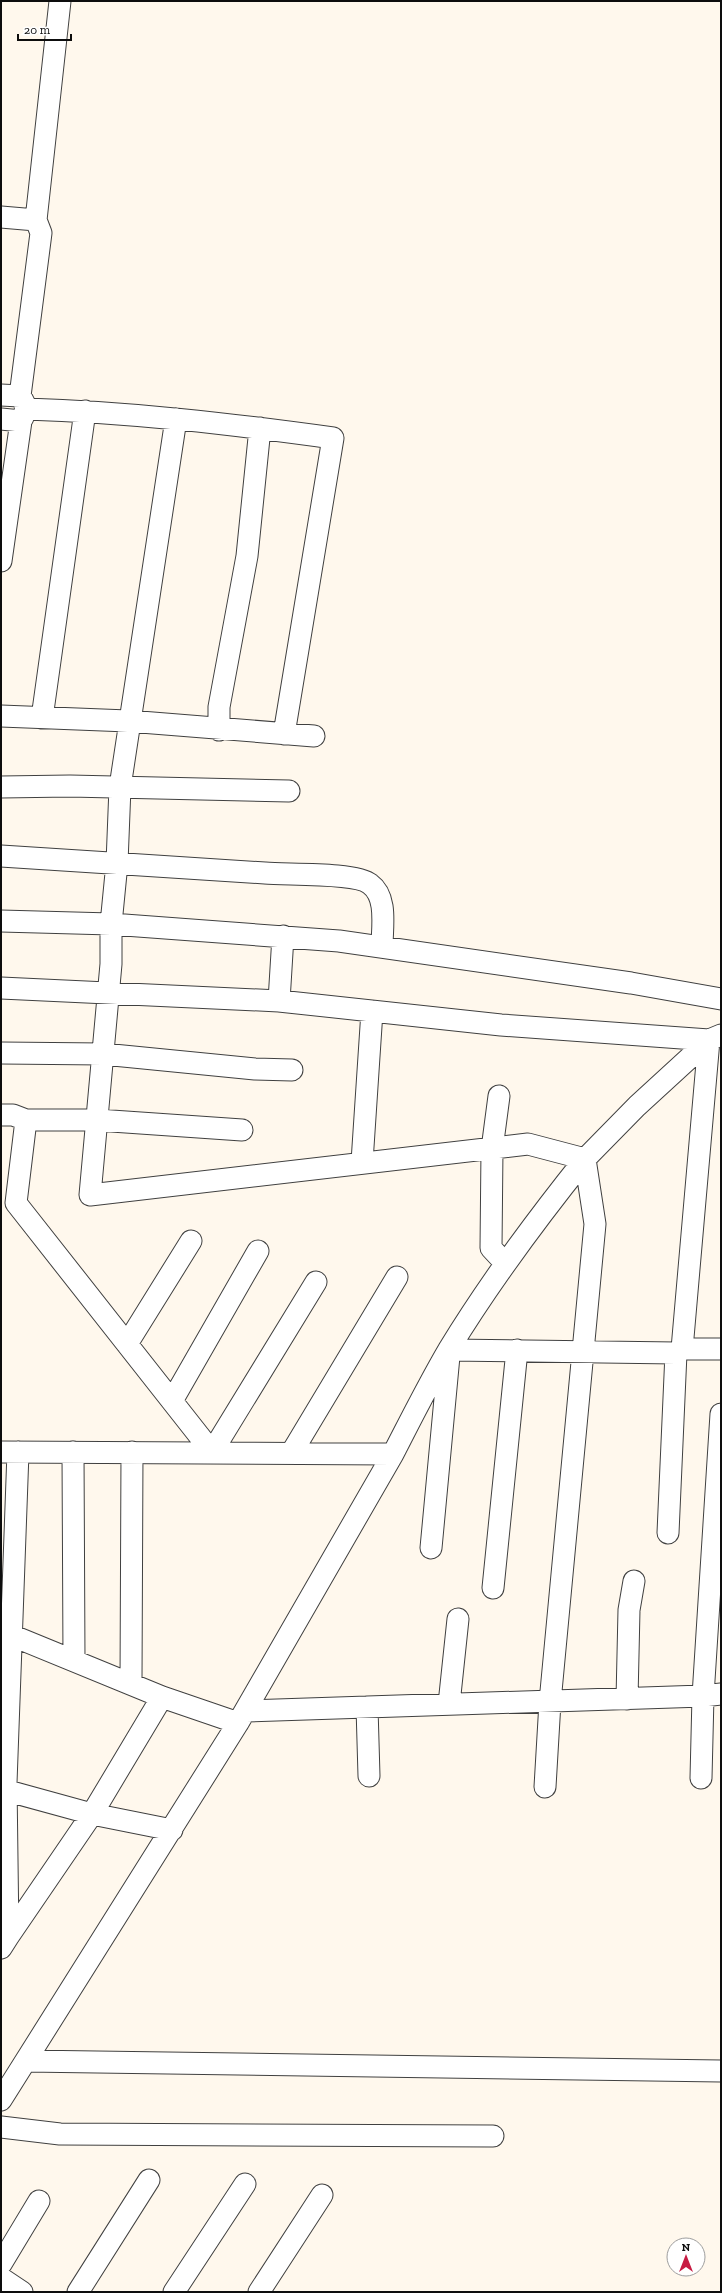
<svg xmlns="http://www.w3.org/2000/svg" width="722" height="2293" font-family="'Zilla Slab',serif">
  <rect width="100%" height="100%" fill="#fff8ed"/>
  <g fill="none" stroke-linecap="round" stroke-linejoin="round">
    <!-- minor casing -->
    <g stroke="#404040" stroke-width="23">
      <path id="minor" d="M1 217 36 220
        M1 395 20 396C27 405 27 411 21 421L1 561
        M20 396 41 233 36 220 60 1
        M26 409C129 412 231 424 333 438L284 734
        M1 419 21 421
        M1 716 128 721 314 736
        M42 718 85 411
        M219 730V707L247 556 260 428
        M1 787 70 786 289 791
        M1 856C89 862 177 867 265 873 286 875 356 872 370 884 388 897 382 927 382 947
        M1 921 111 924 117 863 120 787 176 419
        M283 936 279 1001 501 1025 709 1040 682 1349
        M1 988 279 1001
        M721 999 631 983 339 941 111 924V964L90 1195 528 1144 585 1159 637 1106 709 1040 721 1035
        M1 1053 103 1054 255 1069 292 1070
        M499 1096 492 1149 491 1248 505 1263
        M1 1115H13L26 1120H97L242 1130
        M26 1120 16 1203 212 1452 316 1282
        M362 1162 372 1011
        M127 1344 191 1241
        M449 1350 676 1353 682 1349H721
        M172 1401 258 1251
        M1 1452 393 1454 238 1723 1 2100
        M73 1452 74 1659
        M292 1452 397 1277
        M393 1454C411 1419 429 1383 449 1349 490 1282 536 1220 585 1159L595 1224 550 1702 545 1787
        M668 1533 676 1353
        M431 1548 449 1356
        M493 1588 517 1350
        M1 1631 162 1697 238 1723
        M131 1683 132 1452
        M627 1699 629 1610 634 1581
        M449 1704 458 1619
        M367 1707 369 1776
        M246 1711 703 1696 721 1414
        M701 1778 703 1696 721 1694
        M1 1789 92 1814 172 1830
        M8 1937 92 1814 162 1697
        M1 1948 8 1937 6 1783 18 1452
        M26 2061 721 2071
        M1 2127 60 2134 493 2136
        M1 2264 39 2201
        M1 2278 22 2292
        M78 2292 149 2180
        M174 2292 245 2184
        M259 2292 322 2195"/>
    </g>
    <!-- minor -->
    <use href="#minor" stroke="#fff" stroke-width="21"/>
  </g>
  <!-- border -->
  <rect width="722" height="2293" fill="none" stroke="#0d0d0d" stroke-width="4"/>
  <!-- north arrow -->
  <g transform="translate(686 2257)"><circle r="19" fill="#ffffff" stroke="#9e9e9e"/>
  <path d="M0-3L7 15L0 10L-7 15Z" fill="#c71b42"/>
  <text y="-6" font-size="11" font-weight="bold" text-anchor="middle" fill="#0d0d0d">N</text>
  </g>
  <!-- scale -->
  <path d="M18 34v6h53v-6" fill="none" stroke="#0d0d0d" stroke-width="2"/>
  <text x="24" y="34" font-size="12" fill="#0d0d0d" stroke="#ffffff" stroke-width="3" paint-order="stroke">20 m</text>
</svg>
